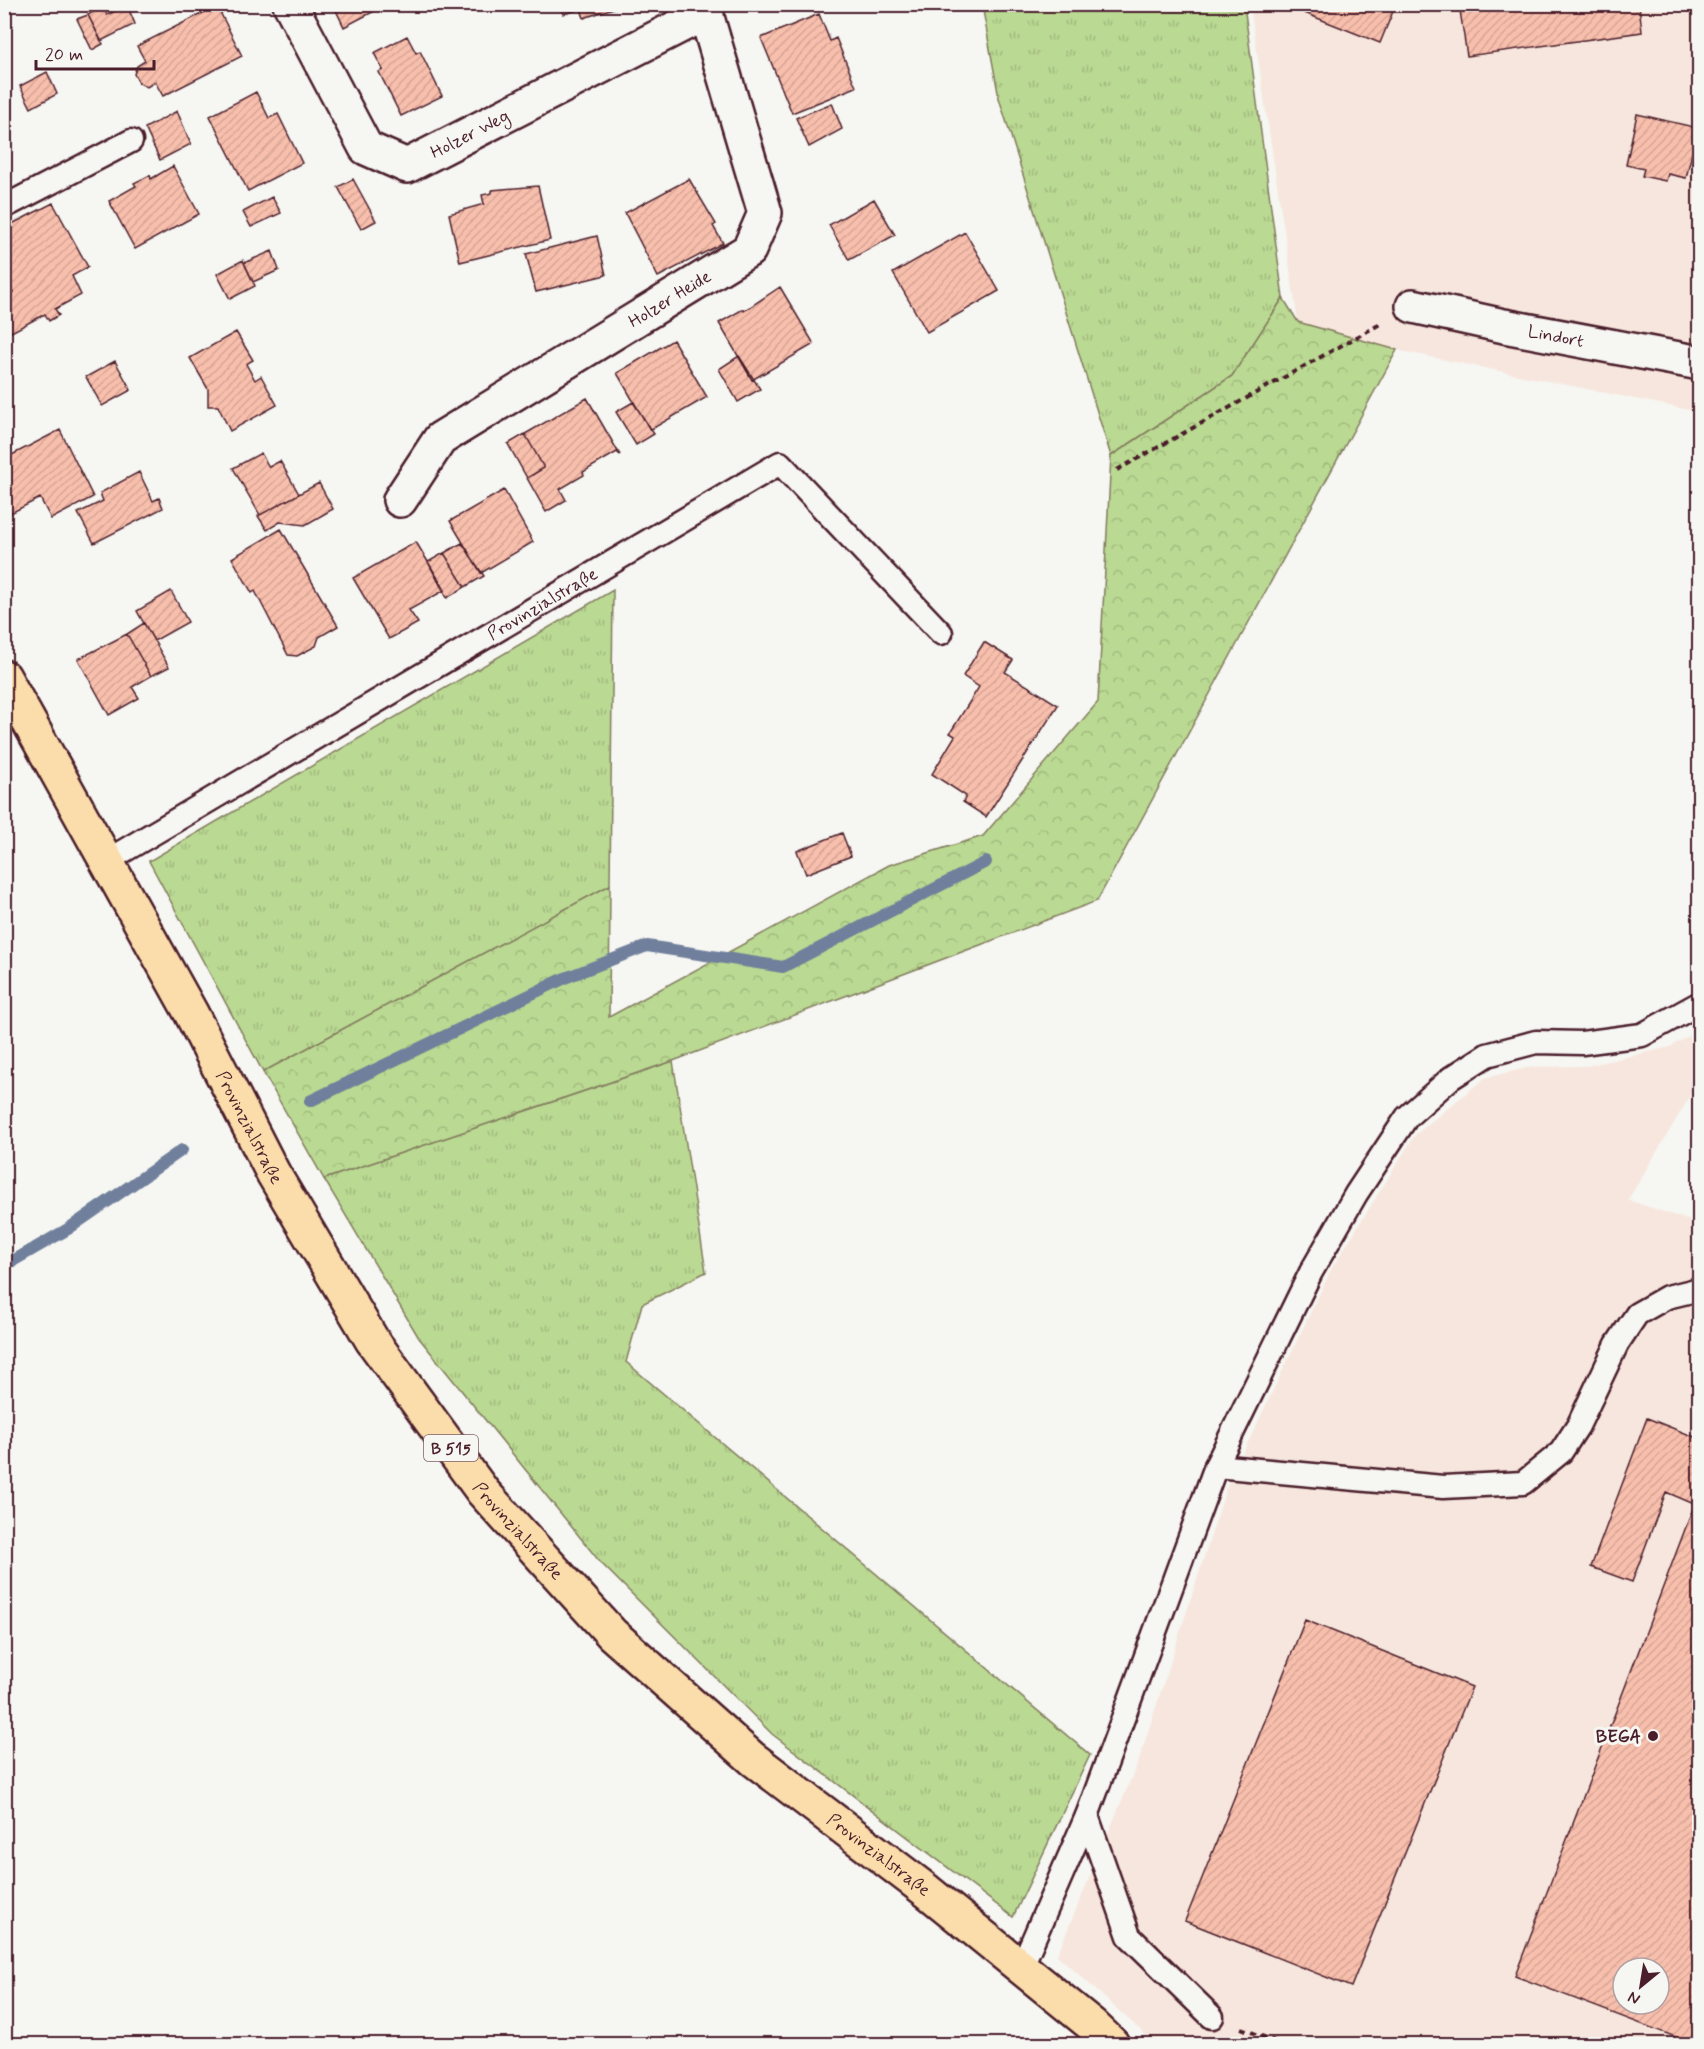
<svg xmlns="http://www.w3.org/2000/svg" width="1704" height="2049" font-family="Mynerve,sans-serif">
  <defs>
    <pattern id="grass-tufts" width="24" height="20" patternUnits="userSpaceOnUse" patternTransform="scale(1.5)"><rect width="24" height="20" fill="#bad992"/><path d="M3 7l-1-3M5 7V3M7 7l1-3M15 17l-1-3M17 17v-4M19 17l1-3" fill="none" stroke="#a1ba7e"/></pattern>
    <pattern id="forest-crowns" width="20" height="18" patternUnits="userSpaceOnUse" patternTransform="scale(1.5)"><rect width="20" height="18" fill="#bad992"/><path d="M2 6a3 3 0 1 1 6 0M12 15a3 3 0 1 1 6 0" fill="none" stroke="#a1ba7e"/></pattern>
    <pattern id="building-hatch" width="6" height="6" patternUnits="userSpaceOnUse" patternTransform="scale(1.5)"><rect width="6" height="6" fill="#f8bfad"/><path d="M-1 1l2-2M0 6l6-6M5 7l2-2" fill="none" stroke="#d6a495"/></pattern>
  </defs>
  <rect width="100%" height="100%" fill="#f6f6f2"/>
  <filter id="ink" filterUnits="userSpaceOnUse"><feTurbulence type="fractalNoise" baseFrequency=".0167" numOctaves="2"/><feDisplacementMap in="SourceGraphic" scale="12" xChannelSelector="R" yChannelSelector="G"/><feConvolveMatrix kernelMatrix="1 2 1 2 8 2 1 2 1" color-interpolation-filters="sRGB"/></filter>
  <g filter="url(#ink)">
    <!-- built -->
    <path fill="#f7e6dd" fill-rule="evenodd" d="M1250 5H1699V412L1397 350 1298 322Z
      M1699 1030V1081L1628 1200 1699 1224V2044H1156L1057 1955 1139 1760 1227 1486 1332 1268 1415 1135 1485 1078 1531 1067 1587 1066 1670 1047ZM1623 1968H1659V2004H1623Z"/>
    <!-- grass -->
    <path fill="url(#grass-tufts)" stroke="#827c5e" stroke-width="1.5" d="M982 5H1244L1283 298 1232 376 1111 456 999 98Z
      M613 590 610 885 263 1072 149 861Z
      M673 1061 706 1272 642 1304 626 1362 1090 1755 1013 1917 772 1734 600 1562 419 1338 324 1179Z"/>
    <!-- forest -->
    <path fill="url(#forest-crowns)" stroke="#827c5e" stroke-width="1.5" d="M1283 298 1298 322 1397 350 1097 901 673 1061 324 1179 263 1072 610 885 609 1017 889 865 983 836 1098 702 1111 456 1232 376Z"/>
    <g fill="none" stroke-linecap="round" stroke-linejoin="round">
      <!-- stream -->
      <path stroke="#70809c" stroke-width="12" d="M310 1101 565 978 647 946 783 967 986 862
        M4 1266 68 1229 182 1150"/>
    </g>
    <!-- building -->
    <path fill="url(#building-hatch)" stroke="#4a1f2b" stroke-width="1.5" fill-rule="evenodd" d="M333 4H386V5L344 27Z
      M560 4H625L584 18 581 9 563 14Z
      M1293 4H1396L1380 43 1292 8Z
      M1459 4H1639L1642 32 1467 56Z
      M127 5 135 24 101 41 88 15 102 6 107 15Z
      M217 6 242 56 163 96 155 82 147 87 139 83 134 74 137 66 145 61 137 46Z
      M819 14 830 41 836 38 856 87 792 113 761 38Z
      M88 15 103 44 92 50 77 19Z
      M407 36 416 53 420 51 442 96 401 116 379 72 383 70 374 53Z
      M47 72 57 94 31 108 20 86Z
      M256 92 269 118 278 114 302 163 248 191 210 116Z
      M832 103 842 129 809 147 796 118Z
      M177 111 191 144 160 160 145 128Z
      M1637 114 1698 128 1686 178 1668 174 1666 181 1642 176 1644 169 1626 165Z
      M173 166 199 214 135 249 109 201 136 186 134 183 150 175 151 179Z
      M353 179 376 221 361 229 338 187Z
      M689 179 716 224 713 226 723 243 658 277 625 213Z
      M538 186 550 240 460 262 449 214 484 204 482 195 492 193V190Z
      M272 197 281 213 251 227 243 212Z
      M874 199 895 235 849 260 829 225Z
      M53 203 88 267 72 276 81 295 55 309 59 315 49 321 45 314 4 336V296L13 292 4 276V228Z
      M965 232 999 291 927 332 893 273Z
      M597 236 606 275 536 292 526 254Z
      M272 251 279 270 253 282 244 263Z
      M243 260 255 286 230 299 217 274Z
      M780 287 814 344 752 380 719 323 743 309 744 311Z
      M236 332 253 360 246 364 255 380 261 376 277 405 230 431 218 406H208V389L190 358Z
      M673 340 707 397 650 430 617 373Z
      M739 356 760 389 738 402 719 369Z
      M115 361 131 390 102 406 86 377Z
      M587 398 620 455 617 452 583 472 584 475 560 489 566 500 546 512 527 478 544 468 525 434Z
      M633 402 654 434 636 445 616 412Z
      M60 430 93 497 51 519 40 498 5 516 4 459Z
      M525 434 544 468 527 478 508 444Z
      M261 453 269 467 280 461 299 494 260 515 233 468Z
      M139 472 153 501 159 498 163 508 94 543 78 513 103 501 100 493Z
      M319 483 333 509 305 525 280 522 267 530 258 516Z
      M504 490 533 542 481 573 450 521Z
      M281 529 338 626 319 637 316 646 297 656 288 655 255 591 252 593 232 558Z
      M416 542 445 590 409 610 418 623 389 639 353 578Z
      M462 543 484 576 465 587 444 553Z
      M444 553 465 587 447 598 428 562Z
      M171 591 188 622 154 641 137 611Z
      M144 623 169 667 151 676 127 634Z
      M127 634 151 676 132 687 139 698 109 715 78 659Z
      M984 642 1013 660 1005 672 1058 705 986 817 963 802 966 796 932 774 955 736 950 733 979 687 963 676Z
      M842 833 851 856 806 874 797 851Z
      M1647 1418 1700 1439V1490L1694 1504 1666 1492 1632 1582 1591 1567Z
      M1700 1490V2044H1694L1515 1976ZM1623 1968H1659V2004H1623Z
      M1305 1620 1472 1687 1351 1987 1185 1921Z"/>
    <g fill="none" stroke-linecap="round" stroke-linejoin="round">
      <!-- lane casing -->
      <g stroke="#4a1f2b" stroke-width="27">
        <g id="lane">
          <path d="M4 207 131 141"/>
          <path id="s1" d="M105 862 780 463 941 633"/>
          <path d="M1216 1466 1443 1487 1523 1483 1561 1452 1578 1426 1617 1344 1637 1314 1667 1297 1700 1289"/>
          <path d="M1087 1816 1129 1936 1212 2017"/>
          <path d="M1021 1968 1087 1816 1216 1466 1311 1272 1356 1194 1407 1117 1451 1078 1487 1055 1536 1042 1582 1043 1642 1035 1700 1003"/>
        </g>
      </g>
      <!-- street casing -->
      <g stroke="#4a1f2b" stroke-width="38">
        <g id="street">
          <path id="s2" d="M290 4 366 148 407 166 707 12"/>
          <path id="s3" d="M1413 306 1504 326 1700 363"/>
          <path id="s4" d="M400 500 440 439 749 250 765 213 703 4"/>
        </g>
      </g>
      <!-- primary casing -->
      <g stroke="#4a1f2b" stroke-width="38">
        <g id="primary">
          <path id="s5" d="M4 677 191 1013 273 1173 372 1340 483 1492 612 1634 753 1759 927 1891 1091 2024 1112 2044"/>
        </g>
      </g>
      <!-- path -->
      <path stroke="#4a1f2b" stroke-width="4" stroke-dasharray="6 4.5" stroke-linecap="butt" d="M1117 470 1382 323
        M1241 2028 1282 2044"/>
      <!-- lane -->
      <use href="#lane" stroke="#f6f6f2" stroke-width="22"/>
      <!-- street -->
      <use href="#street" stroke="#f6f6f2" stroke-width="33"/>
      <!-- primary -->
      <use href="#primary" stroke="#faddab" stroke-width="33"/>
    </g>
  </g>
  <!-- markers -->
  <circle fill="#4a1f2b" stroke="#f6f6f2" stroke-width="2" cx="1653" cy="1736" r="6"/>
  <g text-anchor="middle" stroke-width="6" stroke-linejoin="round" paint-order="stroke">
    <!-- shield labels -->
    <rect fill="#f6f6f2" stroke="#7e6067" stroke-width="1.5" x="424" y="1435" width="54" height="26" rx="4.5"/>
    <g font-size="16" font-weight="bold" fill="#4a1f2b">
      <text x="451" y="1454">B 515</text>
    </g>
    <!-- street labels -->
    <g font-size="18" fill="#4a1f2b" stroke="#f6f6f2">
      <text dy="6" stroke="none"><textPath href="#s2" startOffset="278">Holzer Weg</textPath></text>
      <text dy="6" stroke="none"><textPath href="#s4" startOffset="342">Holzer Heide</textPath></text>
      <text dy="6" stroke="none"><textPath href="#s3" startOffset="146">Lindort</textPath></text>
      <text dy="6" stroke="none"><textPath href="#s1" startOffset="508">Provinzialstraße</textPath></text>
      <text dy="6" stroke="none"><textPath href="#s5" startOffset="513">Provinzialstraße</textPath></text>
      <text dy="6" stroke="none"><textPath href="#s5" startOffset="999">Provinzialstraße</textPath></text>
      <text dy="6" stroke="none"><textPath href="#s5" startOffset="1485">Provinzialstraße</textPath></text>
    </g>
    <!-- poi labels -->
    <g font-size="18" font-weight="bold" fill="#4a1f2b" stroke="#f6f6f2" text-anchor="end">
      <text x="1641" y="1742">BEGA</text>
    </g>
  </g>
  <!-- margin -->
  <rect width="1704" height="2049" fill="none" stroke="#f6f6f2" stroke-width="24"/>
  <rect x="12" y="12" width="1680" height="2025" fill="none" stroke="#4a1f2b" stroke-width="2" filter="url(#ink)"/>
  <!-- north arrow -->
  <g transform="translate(1641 1986) rotate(210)"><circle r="28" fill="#f6f6f2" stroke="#b1a0a2" stroke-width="1.5"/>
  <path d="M0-4.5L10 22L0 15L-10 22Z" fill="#4a1f2b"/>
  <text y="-9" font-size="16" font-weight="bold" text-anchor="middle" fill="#4a1f2b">N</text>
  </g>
  <!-- scale -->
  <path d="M36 60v9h118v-9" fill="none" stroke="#4a1f2b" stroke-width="3"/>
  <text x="45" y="60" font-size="18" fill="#4a1f2b" stroke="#f6f6f2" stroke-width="4.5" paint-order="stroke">20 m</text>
</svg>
